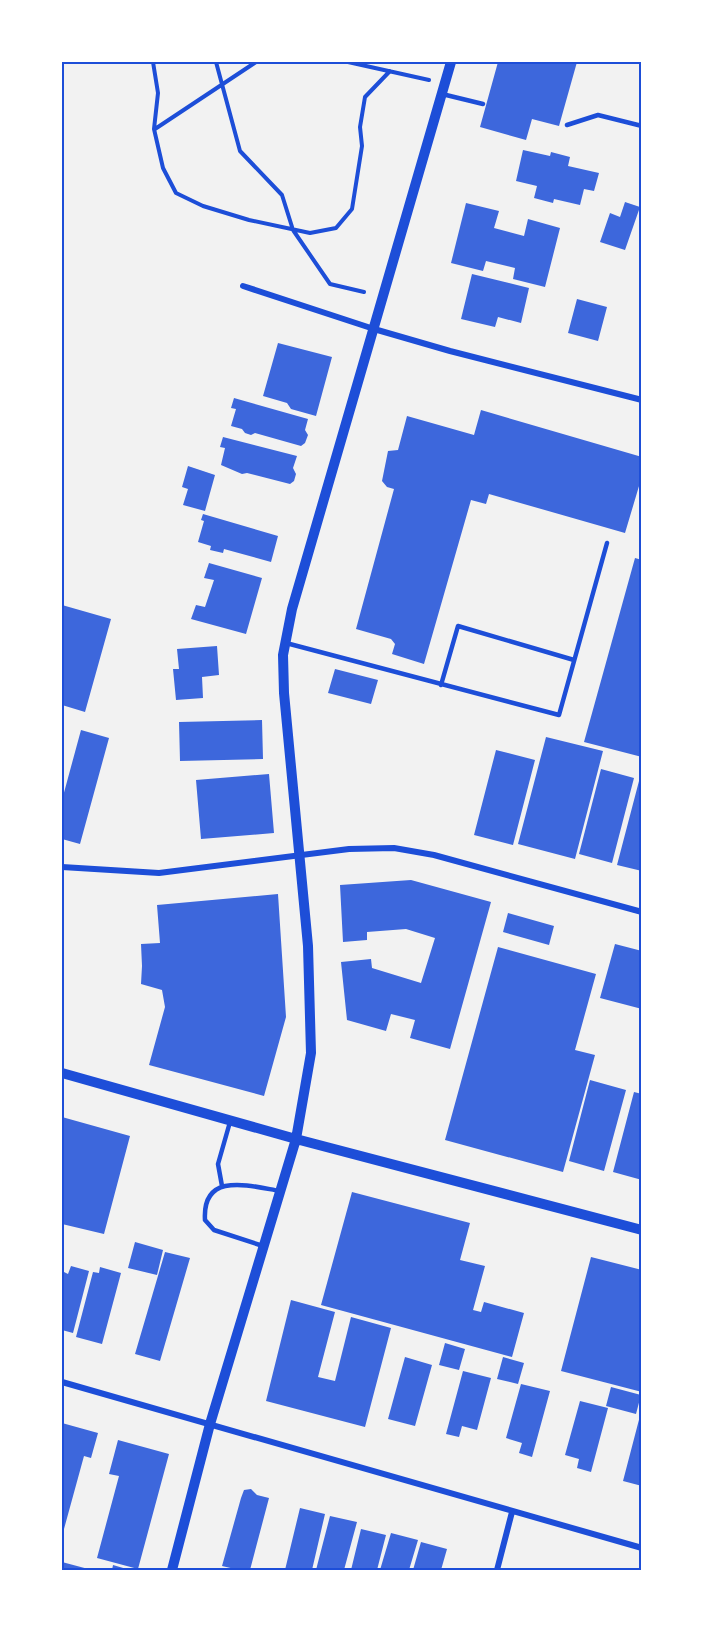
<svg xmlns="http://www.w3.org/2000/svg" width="703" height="1632" font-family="Poppins,sans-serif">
  <rect width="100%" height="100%" fill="#f2f2f2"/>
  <!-- building -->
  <path fill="#3d67dc" d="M498 62H577L559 126 532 119 526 140 480 127Z
    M523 150 550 156 551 152 570 157 568 166 599 173 594 191 584 189 580 205 554 199 553 203 534 198 537 186 516 181Z
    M625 202 640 207 625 250 600 242 610 213 620 217Z
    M466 203 499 211 494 228 524 236 528 219 560 228 545 287 513 279 515 268 486 261 483 271 451 263Z
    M472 274 529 288 521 323 498 317 495 327 461 319Z
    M577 299 607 307 598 341 568 333Z
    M278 343 332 357 316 416 291 409 287 403 263 396Z
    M234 398 308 419 305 430 308 435 305 443 301 446 255 433 251 435 245 433 242 429 231 426 236 409 231 408Z
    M481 410 642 457V476L625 533 489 494 486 504 471 500 424 664 392 654 395 644 391 639 356 629 394 489 387 487 382 481 388 451 398 450 407 416 474 435Z
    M223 437 297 456 293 468 296 474 294 481 290 484 247 473 242 474 221 465 225 448 220 447Z
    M188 466 215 475 205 511 183 505 188 489 182 487Z
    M203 514 278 536 271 562 224 549 223 553 210 550 211 546 198 542 204 521 201 520Z
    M635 558 642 560V757L584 742Z
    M209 563 262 578 246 634 191 619 196 605 205 607 214 580 204 578Z
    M62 605 111 619 85 712 62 705Z
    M217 646 219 675 202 677 203 698 176 700 173 669H179L177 649Z
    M335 669 378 680 371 704 328 693Z
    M262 720 263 759 180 761 179 722Z
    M81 730 109 738 80 844 62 839V800Z
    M546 737 603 751 575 859 518 844Z
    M496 750 535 760 513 845 474 835Z
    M601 769 634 778 612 863 579 854Z
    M269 774 274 833 201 839 196 780Z
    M639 781H642V871L617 865Z
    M411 880 491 902 450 1049 410 1038 415 1020 391 1014 386 1031 347 1020 341 962 371 959 372 968 421 983 435 938 406 929 367 932V940L343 942 340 885Z
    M278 894 286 1017 264 1096 149 1065 165 1007 162 990 141 984 142 966 141 944 160 943 157 905Z
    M508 913 554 926 549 945 503 932Z
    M615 944 642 951V1009L600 998Z
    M498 947 596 974 575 1050 595 1055 563 1172 445 1140Z
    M590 1080 626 1090 604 1171 569 1161Z
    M634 1092 642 1094V1180L613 1172Z
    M62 1117 130 1136 104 1234 62 1224Z
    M352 1192 470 1223 460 1260 485 1266 473 1310 481 1312 484 1302 524 1313 512 1357 321 1305Z
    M135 1242 163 1250 157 1275 128 1268Z
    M165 1252 190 1258 160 1361 135 1354Z
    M591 1257 642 1270V1392L561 1371Z
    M71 1266 89 1271 73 1333 62 1330V1280L64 1272 68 1274Z
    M100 1267 121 1273 102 1344 76 1337 93 1272 99 1273Z
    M291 1300 335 1312 318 1377 335 1381 351 1317 391 1328 365 1427 266 1401Z
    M445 1343 465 1349 459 1370 439 1365Z
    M405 1357 432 1365 415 1426 388 1419Z
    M503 1357 524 1363 518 1384 497 1379Z
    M463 1371 491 1378 477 1430 462 1426 459 1437 446 1434Z
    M521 1384 550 1391 532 1457 519 1453 522 1443 506 1438Z
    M611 1387 641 1395 636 1414 606 1406Z
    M580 1401 608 1408 591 1472 577 1468 579 1459 565 1455Z
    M641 1412H642V1486L623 1481Z
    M62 1423 98 1433 91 1458 84 1456 64 1529 62 1528Z
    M118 1440 169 1454 138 1569 97 1558 119 1476 109 1474Z
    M251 1489 257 1495 269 1498 250 1570H239L222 1566 241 1498 244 1490Z
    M300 1508 325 1514 312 1570H285Z
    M330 1516 357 1522 344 1570H316Z
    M361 1529 386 1535 377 1570H351Z
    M391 1533 418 1540 409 1570H380Z
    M421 1542 447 1549 441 1570H413Z
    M62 1562 92 1570H62Z
    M113 1565 130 1570H112Z"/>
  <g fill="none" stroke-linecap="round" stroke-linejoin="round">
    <!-- path -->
    <path stroke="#1d4ed8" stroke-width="4" d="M153 62 158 93 154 129 163 168 176 193 203 206 249 220 310 233 336 228 352 209 362 146 360 127 365 97 390 71
      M216 62 240 151 282 195 293 230 330 284 364 292
      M348 62 429 80
      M155 129 256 62"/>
    <!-- service -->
    <path stroke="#1d4ed8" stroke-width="4.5" d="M442 94 483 104
      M567 125 598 115 642 126
      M286 643 559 715 607 543
      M441 685 458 626 574 660
      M222 1186 218 1164 230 1122
      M263 1246 214 1230 205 1220C202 1171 250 1186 280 1191"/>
    <!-- minor -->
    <path stroke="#1d4ed8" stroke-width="6" d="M243 286 374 329 450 351 642 400
      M62 867 159 873 349 849 394 848 434 855 642 912
      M62 1382 642 1548
      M497 1570 512 1512"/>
    <!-- tertiary -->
    <path stroke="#1d4ed8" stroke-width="10" d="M62 1073 296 1139 642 1230
      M172 1570 210 1424 296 1139 311 1053 308 946 284 693 283 655 292 609 451 62"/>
  </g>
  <!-- border -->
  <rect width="703" height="1632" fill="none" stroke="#ffffff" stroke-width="126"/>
  <rect x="63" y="63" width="577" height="1506" fill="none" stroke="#1d4ed8" stroke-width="2"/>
</svg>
